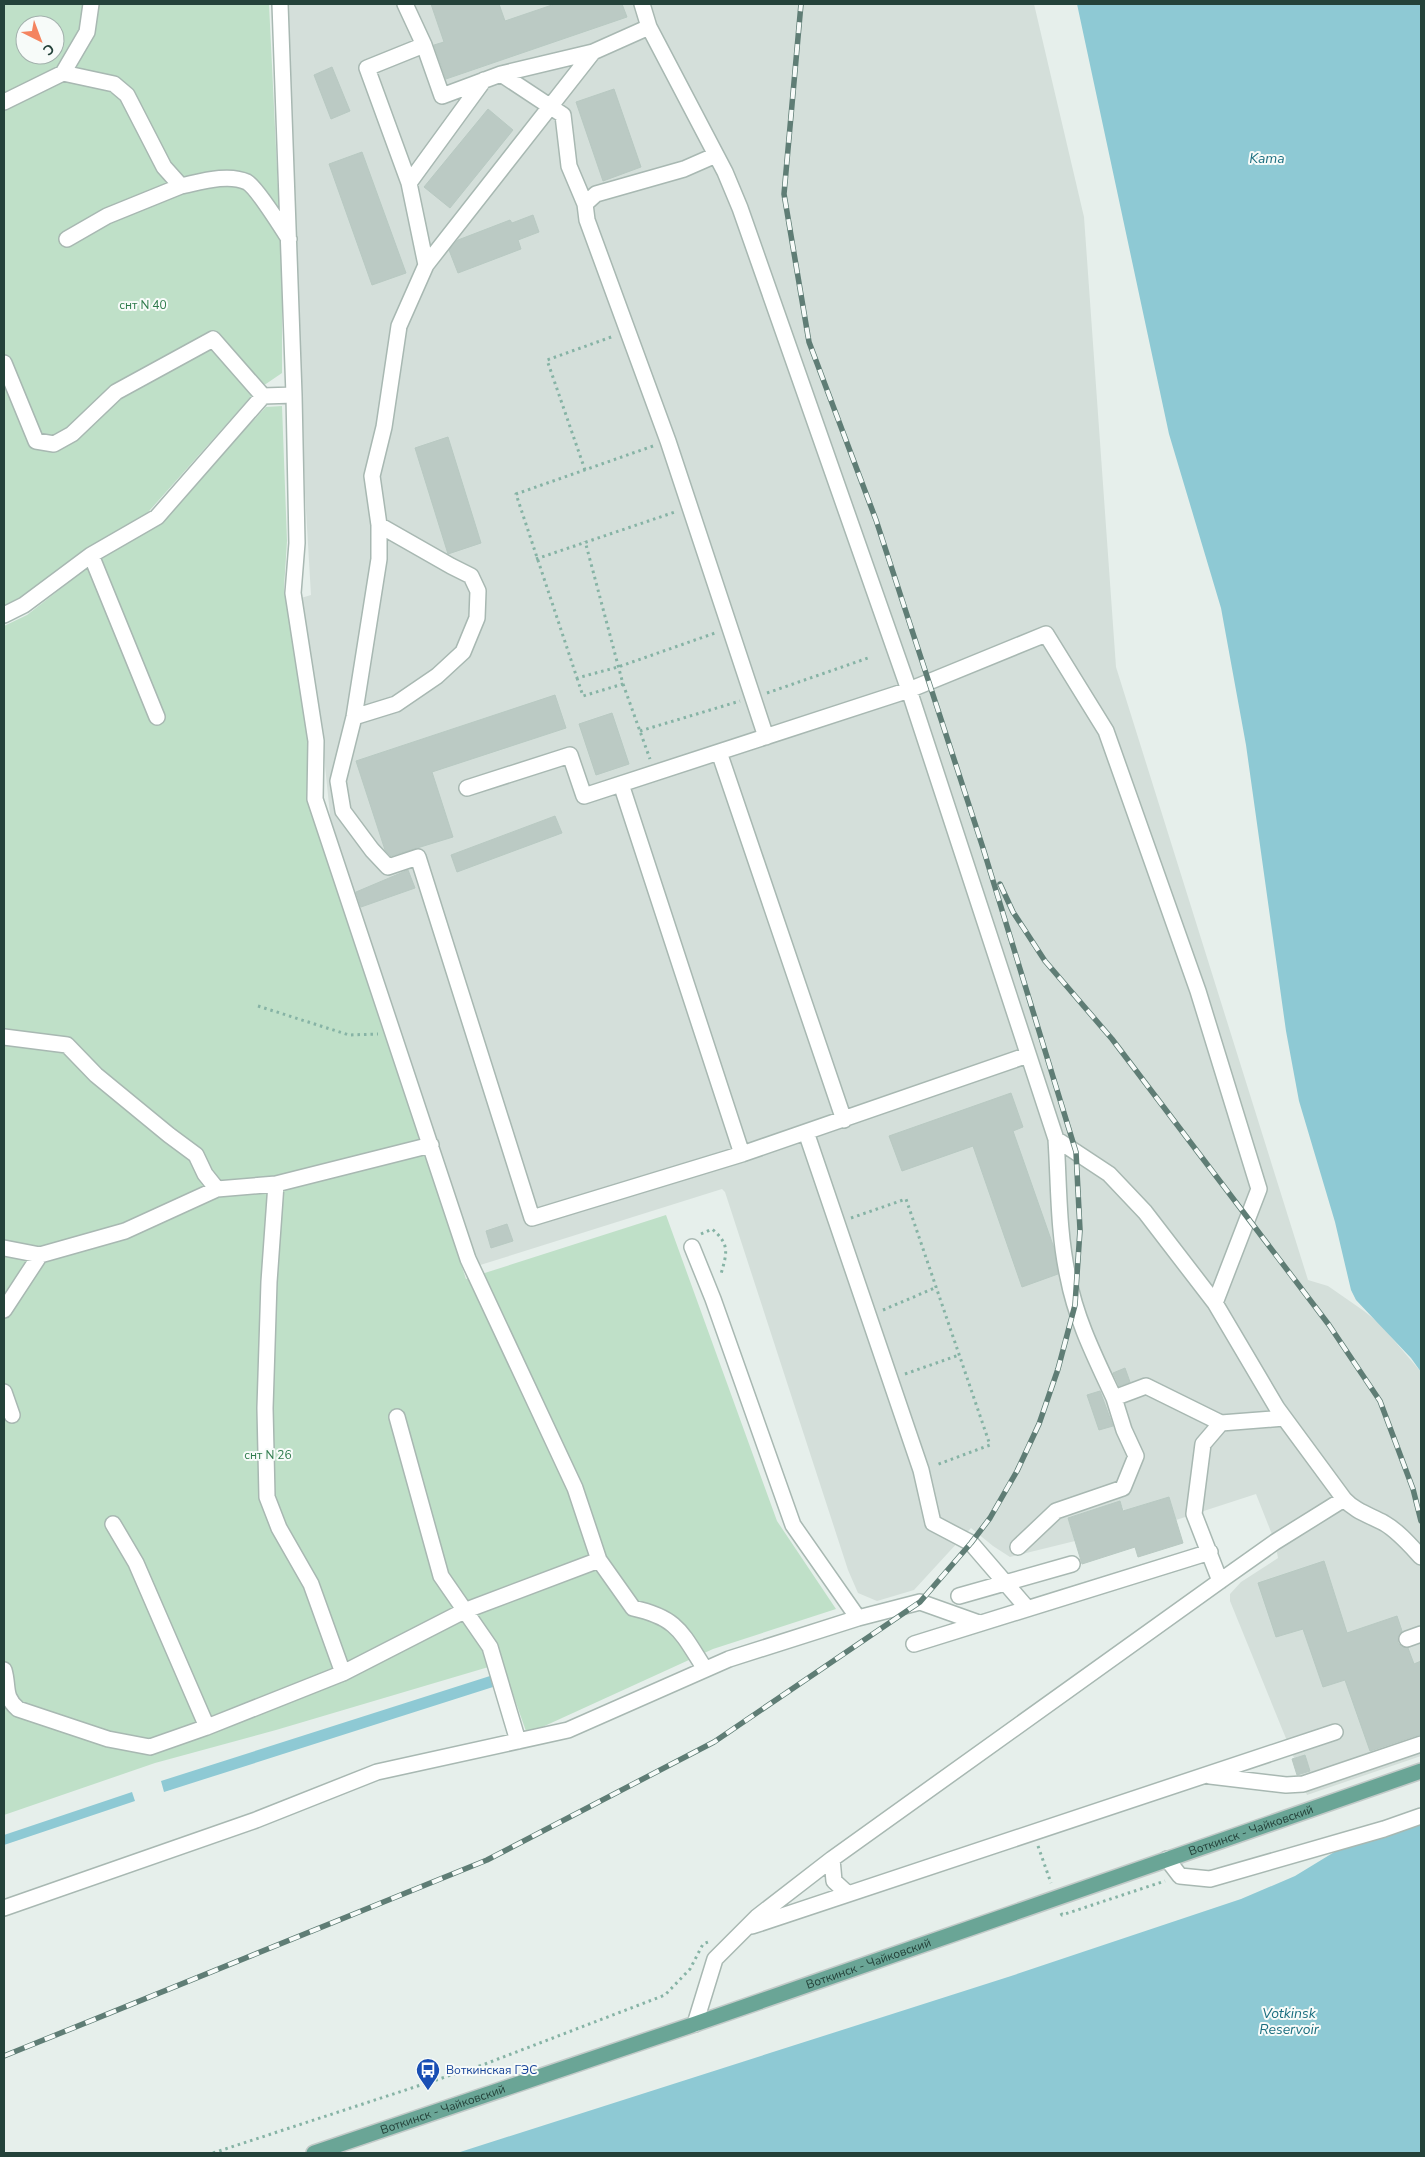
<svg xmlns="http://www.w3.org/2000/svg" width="1425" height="2157" font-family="'Nunito Sans',sans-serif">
  <rect width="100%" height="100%" fill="#e6efeb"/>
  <!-- built -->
  <path fill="#d4dfda" d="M288 4H1034L1084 217 1116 667 1308 1280 1328 1286 1364 1311 1380 1324 1421 1372V1756L1307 1795 1299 1774 1310 1771 1305 1755 1294 1758 1230 1601V1594L1241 1582 1278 1558 1275 1542 1256 1494 1176 1520 1169 1497 1124 1511 1120 1501 1068 1518 1075 1541 1010 1557 993 1546 971 1528 914 1590 877 1601 858 1593 848 1570 725 1192 722 1189 477 1266 332 834 320 717 301 598 311 595 305 493Z"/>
  <!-- green -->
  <path fill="#bfe0c8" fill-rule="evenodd" d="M4 4H269L282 272V373L257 390 142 519 88 550 21 597 4 606ZM25 25H55V55H25Z
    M282 406 287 541 284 588 308 737 310 802 349 926 466 1279 666 1215 777 1521 836 1609 713 1649 527 1734 502 1663 276 1730 155 1763 4 1815V626L27 615 87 568 159 523 266 407Z"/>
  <!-- water -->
  <path fill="#8ec9d4" d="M1077 4H1421V1372L1411 1358 1356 1300 1351 1290 1335 1222 1299 1101 1286 1031 1246 745 1221 608 1169 434Z
    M490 1676 493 1687 164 1792 161 1781Z
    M132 1792 135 1801 4 1845V1835Z
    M1421 1822V2153H457L1008 1977 1241 1899 1295 1876 1336 1851Z"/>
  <!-- building -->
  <path fill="#bbcac4" stroke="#b8c9c2" d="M431 4H499L505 21 555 4H622L627 17 446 79 434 45 444 42Z
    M332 67 350 111 331 119 314 75Z
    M614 89 641 167 603 181 576 102Z
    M488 109 513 130 450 208 424 187Z
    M362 152 406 273 372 285 329 164Z
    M533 215 539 232 518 240 521 249 458 273 449 250 458 240 510 220 512 223Z
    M448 437 481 543 448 554 415 448Z
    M555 695 566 728 432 772 453 837 391 856 385 850 356 761Z
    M612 713 629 764 596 775 579 724Z
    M555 816 562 833 457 872 451 855Z
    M408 870 415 888 361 907 356 892Z
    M1011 1093 1023 1127 1013 1131 1054 1248 1058 1274 1022 1287 973 1146 902 1171 889 1136Z
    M507 1224 513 1241 491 1248 486 1231Z
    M1125 1368 1130 1382 1119 1386 1113 1373Z
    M1100 1391 1113 1426 1099 1430 1087 1395Z
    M1169 1497 1183 1543 1138 1557 1135 1547 1082 1564 1068 1518 1120 1501 1123 1511Z
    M1324 1561 1347 1633 1397 1616 1402 1631 1398 1637V1643L1401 1646 1408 1648 1414 1664 1421 1661V1734L1370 1751 1345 1680 1323 1687 1303 1629 1276 1637 1258 1583Z
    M1305 1755 1310 1771 1297 1775 1292 1759Z"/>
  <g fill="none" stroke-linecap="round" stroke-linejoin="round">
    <!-- minor casing -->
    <g stroke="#a8b8b2" stroke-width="18">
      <path id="minor" d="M280 4 294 395 297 543 293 593 316 741 315 799 468 1259 575 1488 599 1560 633 1608C678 1618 681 1632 705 1669
        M405 4 424 45 442 96 501 74 593 52 426 265 399 326 384 427 372 476 379 525V559L354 717 338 781 343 811 372 850 388 867 418 857 532 1218 742 1154 1028 1055
        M649 27 725 172 740 208 909 690 1056 1139 1109 1174 1145 1212 1215 1303 1277 1408 1344 1499C1355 1511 1369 1515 1384 1523 1398 1531 1410 1545 1421 1557
        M593 52 649 27 642 4
        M63 73 87 32 91 4
        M501 74 563 115 569 166 585 204
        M4 102 63 73 114 84 127 95 164 167 181 186C200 182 228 173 247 182 256 187 282 228 289 239
        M716 155 684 169 596 194 585 204 587 220 668 441 766 737
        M409 183 367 68 424 45
        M67 239 107 216 181 186
        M426 265 409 183 484 80
        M4 363 36 441 54 444 72 434 116 392 213 339 263 396
        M91 555 157 717
        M4 615 24 605 91 555 157 517 263 396 294 395
        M354 717 396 704 437 676 463 652 477 618 478 591 471 576 451 566 379 525
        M719 752 844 1120
        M621 784 742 1154
        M467 788 570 755 584 796 909 690 1046 634 1106 731 1198 991 1259 1189 1215 1303
        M4 1037 67 1045 96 1075 169 1135 196 1155 205 1174 217 1189
        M806 1132 921 1470 933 1523 971 1543 1027 1608
        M1056 1139C1059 1184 1058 1232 1068 1277 1076 1320 1096 1359 1114 1398
        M276 1184 269 1282 265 1408 267 1497 279 1528 311 1584 343 1673
        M692 1247 713 1299 793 1525 858 1618
        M4 1248 40 1255
        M4 1310 40 1255 125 1231 217 1189 276 1184 431 1145
        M4 1392 12 1415
        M397 1417 441 1576 490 1647 518 1741
        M113 1524 136 1563 207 1727
        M1018 1547 1056 1511 1123 1488 1136 1456 1124 1430 1114 1398 1146 1386 1221 1423 1284 1418
        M1220 1581 1194 1514 1203 1444 1221 1423
        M959 1596 1072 1564
        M1407 1639 1421 1634
        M914 1644 1210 1552
        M4 1670C9 1687 3 1696 18 1709L108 1739 150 1747 207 1727 343 1673 464 1611 599 1560
        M1210 1776 1286 1785 1303 1784 1421 1744
        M832 1859 834 1881 847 1893
        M1167 1859 1180 1876 1210 1879 1384 1829 1421 1816
        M4 1908 256 1820 377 1772 568 1730 729 1659 858 1618 920 1602 979 1623
        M752 1926 1335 1732
        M695 2024 715 1959 757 1917 832 1859 1220 1581 1275 1542 1344 1499"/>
    </g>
    <!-- major casing -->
    <g stroke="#c2cac8" stroke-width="18">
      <g id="major">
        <path id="s1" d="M314 2153 695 2024 1421 1771"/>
      </g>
    </g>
    <!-- path -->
    <path stroke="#86b3a5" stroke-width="3" stroke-dasharray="2.5 4" stroke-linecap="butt" d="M653 446 516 494 577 678 618 667 715 633
      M585 470 547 360 614 336
      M536 559 675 512
      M577 678 583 696 623 684 585 541
      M623 684 650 759
      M767 693 868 658
      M640 731 740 701
      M258 1006 349 1035 378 1034
      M851 1218 906 1199 990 1445 936 1465
      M701 1234 712 1229C730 1244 727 1253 721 1274
      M883 1310 937 1287
      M905 1374 959 1355
      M1038 1846 1051 1883
      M1061 1913 1062 1915 1165 1881
      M213 2153 485 2064 665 1995 690 1969 703 1944 708 1942"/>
    <!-- minor -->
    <use href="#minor" stroke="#fff" stroke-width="15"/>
    <!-- major -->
    <use href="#major" stroke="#6aa596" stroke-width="15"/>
    <!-- rail casing -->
    <g stroke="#5f7d75" stroke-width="5.5">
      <path id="rail" d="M1000 884 1013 912 1045 961 1112 1039 1329 1325 1380 1401 1413 1489 1421 1521
        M4 2056 487 1860 714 1742 920 1602 971 1543 990 1518 1017 1471 1039 1424 1058 1369 1075 1305 1080 1230 1076 1152 983 848 876 520 809 342 784 194 801 4"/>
    </g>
    <!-- rail -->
    <use href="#rail" stroke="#f7fbf9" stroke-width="4" stroke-dasharray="11" stroke-linecap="butt"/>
  </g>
  <!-- icons -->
  <defs>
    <g id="bus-pin" transform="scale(1.25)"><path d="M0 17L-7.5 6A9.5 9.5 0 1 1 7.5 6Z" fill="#1a4fb4" stroke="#f7fbf9"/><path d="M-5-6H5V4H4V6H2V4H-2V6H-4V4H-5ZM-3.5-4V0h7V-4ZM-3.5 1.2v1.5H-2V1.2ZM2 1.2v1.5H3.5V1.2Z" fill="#fff"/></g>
  </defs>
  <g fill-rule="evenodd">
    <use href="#bus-pin" x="428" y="2070"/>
  </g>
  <g text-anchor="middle" stroke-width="4" stroke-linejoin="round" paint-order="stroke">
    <!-- park labels -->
    <g font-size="12" fill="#2d7a4b" stroke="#f7fbf9">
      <text x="143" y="309">снт N 40</text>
      <text x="268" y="1459">снт N 26</text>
    </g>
    <!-- street labels -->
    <g font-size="12" fill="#24423a" stroke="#f7fbf9">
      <text dy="4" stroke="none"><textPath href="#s1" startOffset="991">Воткинск - Чайковский</textPath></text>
      <text dy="4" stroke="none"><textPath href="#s1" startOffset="586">Воткинск - Чайковский</textPath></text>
      <text dy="4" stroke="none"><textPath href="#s1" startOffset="136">Воткинск - Чайковский</textPath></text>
    </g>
    <!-- transit labels -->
    <g font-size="12" fill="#164399" stroke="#f7fbf9" text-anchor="start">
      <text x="446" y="2074">Воткинская ГЭС</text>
    </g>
    <!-- water labels -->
    <g font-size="14" font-style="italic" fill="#1c6f80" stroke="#f7fbf9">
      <text x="1267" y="163">Kama</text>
      <text x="1289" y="2018">Votkinsk<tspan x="1289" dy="16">Reservoir</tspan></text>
    </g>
  </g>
  <!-- border -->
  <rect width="1425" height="2157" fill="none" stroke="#24423a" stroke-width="10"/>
  <!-- north arrow -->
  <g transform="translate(40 40) rotate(138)"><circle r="24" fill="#f7fbf9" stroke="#a3b1ad"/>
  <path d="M0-4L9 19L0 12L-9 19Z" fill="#f4845f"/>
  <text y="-8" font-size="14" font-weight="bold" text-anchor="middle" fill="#24423a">С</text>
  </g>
</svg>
